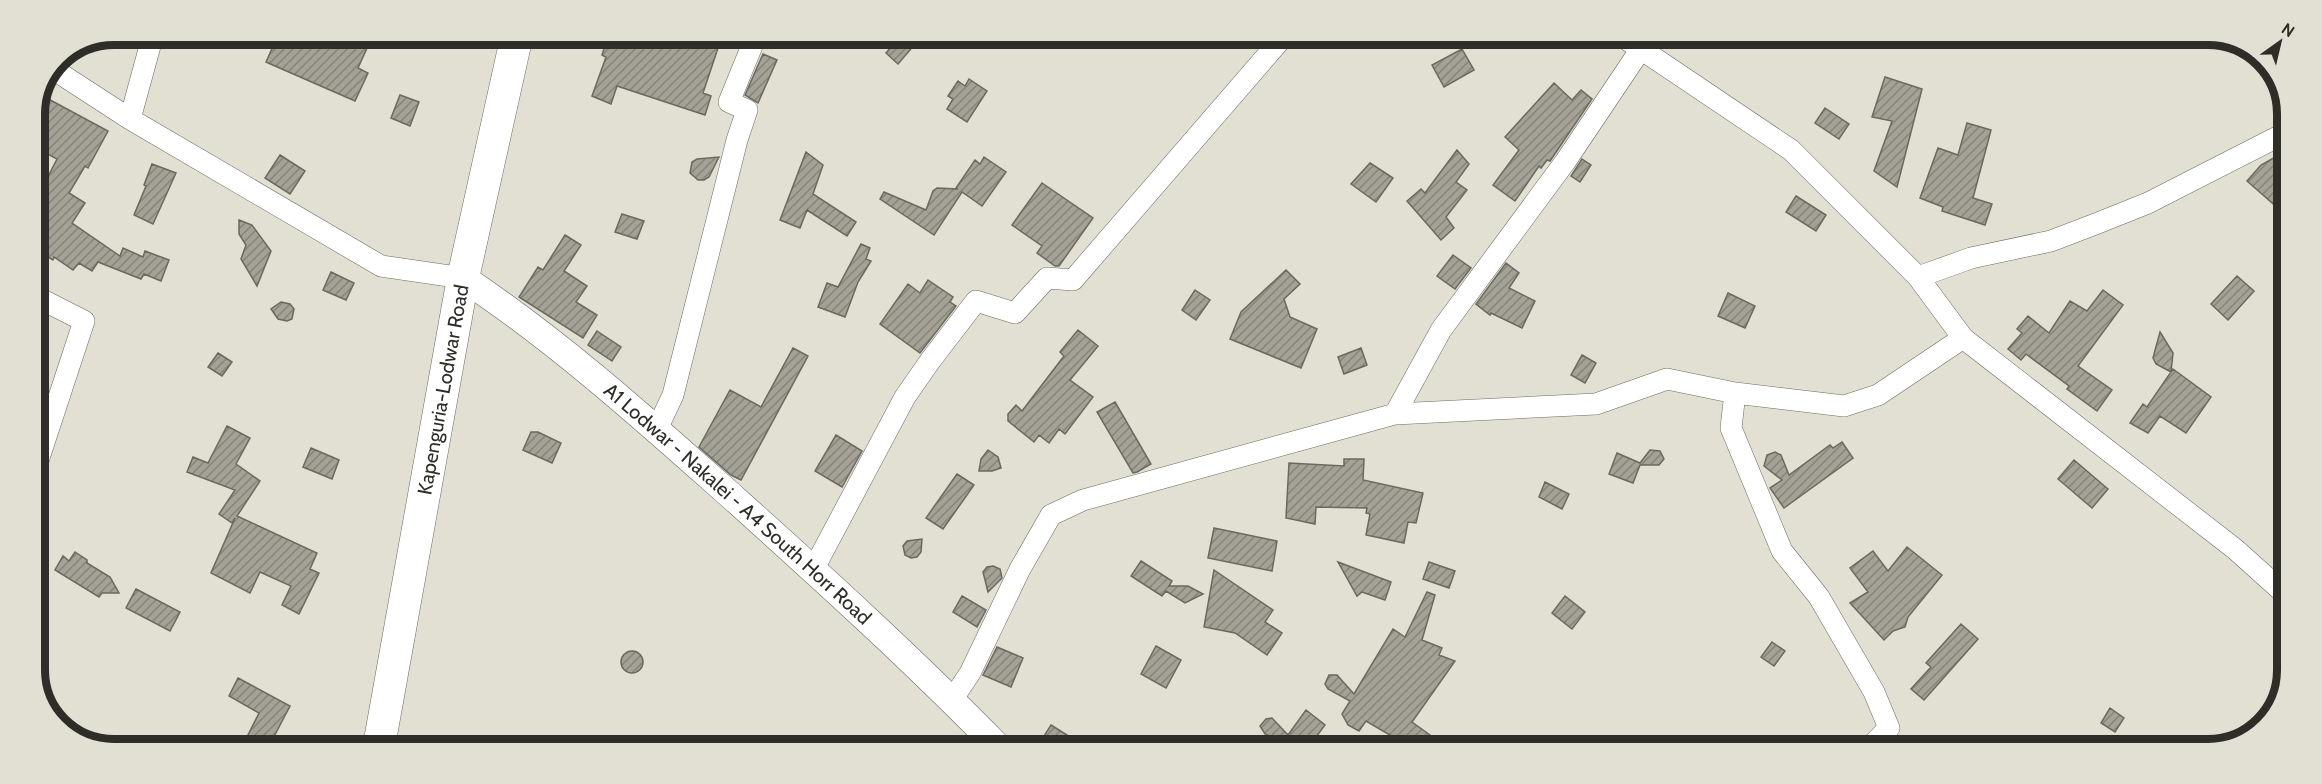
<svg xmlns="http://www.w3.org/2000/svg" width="2322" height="784" font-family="Cabin,sans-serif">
  <defs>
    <pattern id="building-hatch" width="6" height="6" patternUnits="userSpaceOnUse" patternTransform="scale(1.5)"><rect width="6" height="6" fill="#a4a296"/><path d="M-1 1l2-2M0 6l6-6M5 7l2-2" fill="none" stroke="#86847a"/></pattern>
  </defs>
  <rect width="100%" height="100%" fill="#e2dfd3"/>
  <!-- building -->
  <path fill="url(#building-hatch)" stroke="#6b695e" stroke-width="1.5" d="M278 35H373L358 68 368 73 355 101 266 62Z
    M608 35 681 36 718 48 703 93 711 96 705 115 617 86 611 104 592 96 606 57 602 55Z
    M901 36H905L915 44 898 64 886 53Z
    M1462 49 1474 70 1444 87 1432 65Z
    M763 54 777 60 758 103 745 95Z
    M1885 77 1922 89 1897 187 1874 171 1892 121 1872 117Z
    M969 79 987 91 967 122 947 109 953 99 948 96 958 81 965 86Z
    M1554 83 1572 100 1581 90 1592 99 1550 161 1547 160 1541 168 1539 166 1515 201 1493 185 1519 150 1505 137Z
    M41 95 108 131 88 168 85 166 69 193 85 203 72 223 120 256 123 248 143 257 145 251 169 260 161 281 144 274 141 279 98 262 92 271 79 263 73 270 54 257 53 260 35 250V202L57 159 35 147V110Z
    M400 95 419 102 410 126 391 118Z
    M1825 108 1849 124 1839 139 1815 123Z
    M1967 123 1991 130 1973 198 1992 204 1985 225 1942 211 1943 207 1920 198 1938 148 1958 155Z
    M1457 150 1469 164 1456 182 1467 190 1446 217 1454 228 1441 240 1407 201 1421 189 1425 193Z
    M806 152 823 165 813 194 856 222 847 236 807 210 800 228 780 220Z
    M280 155 305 171 290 194 265 178Z
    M2277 156 2287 172V216L2247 181 2261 165Z
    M719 157 709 177 704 180H698L690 173 692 162 697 159Z
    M984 157 1006 172 982 206 962 192 934 235 880 199 884 192 926 210 933 191 937 188 958 189 956 188 975 160 980 164Z
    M1582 159 1591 165 1580 182 1571 176Z
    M1370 163 1393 178 1376 202 1351 184Z
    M152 164 176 173 153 224 134 215 146 186 144 185Z
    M1042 183 1093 218 1059 266H1055L1037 253 1042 246 1012 225Z
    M1796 196 1826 215 1816 231 1786 212Z
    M622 214 644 221 637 239 615 232Z
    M239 220 252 225 271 251 257 286 241 259 246 245 239 234Z
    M565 235 581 245 564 271 587 286 576 302 597 315 583 338 519 297 538 267 543 270Z
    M861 244 870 248 866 259 871 261 858 282 845 317 818 307 827 283 838 287Z
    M1453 255 1471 268 1455 289 1437 276Z
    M1506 263 1519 273 1509 288 1535 301 1522 328 1491 313 1490 315 1476 304Z
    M1286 270 1300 284 1284 299 1290 317 1317 329 1301 368 1230 339 1241 312Z
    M331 272 354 283 346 300 323 290Z
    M2237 276 2254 291 2228 320 2211 304Z
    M928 280 953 297 950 302 956 306 920 353 880 324 908 284 920 293Z
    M1195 290 1210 300 1196 320 1182 310Z
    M2103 290 2123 305 2078 366 2112 390 2097 411 2067 389 2069 386 2026 354 2021 360 2008 349 2022 333 2017 329 2028 316 2049 333 2070 301 2087 311Z
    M1728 293 1755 306 1745 328 1718 316Z
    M281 302 290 304 294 309 292 319 287 321 278 319 271 309Z
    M1078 330 1098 346 1070 380 1093 397 1065 434 1059 429 1049 443 1039 435 1034 442 1008 421V414L1016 405 1022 411 1064 356 1060 352Z
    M597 331 621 347 612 361 588 345Z
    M2160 332 2173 353 2171 372 2156 364 2153 358Z
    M793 348 808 356 741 480 731 475 699 447 730 390 761 407Z
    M1361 348 1367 365 1344 374 1338 357Z
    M218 353 232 362 222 376 208 367Z
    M1582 355 1596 363 1585 383 1571 375Z
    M2173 369 2211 397 2186 433 2160 416 2148 433 2130 423 2143 404 2147 407Z
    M1115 402 1151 464 1137 472 1133 473 1097 412Z
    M227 426 250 438 236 464 260 481 237 516 317 553 310 569 319 573 299 614 282 605 291 586 260 572 250 593 211 573 235 518 232 523 219 514 235 490 187 472 193 457 208 463Z
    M531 432H538L561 443 552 463 523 450Z
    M836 435 862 451 842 487 815 471Z
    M1842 442 1853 458 1784 508 1770 488 1782 480 1764 466 1767 455 1775 452 1781 455 1789 475 1830 445 1833 448Z
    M311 448 339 460 332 479 303 467Z
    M988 450 998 457 1001 468 992 471H979L981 459Z
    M1650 450 1660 451 1664 459 1659 465H1640L1633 483 1609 474 1617 453 1640 463Z
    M1344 459H1364L1363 480 1423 493 1416 523 1408 522 1404 543 1366 535 1370 514 1366 513 1367 508 1316 507 1315 524 1286 518 1289 463 1344 466Z
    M2074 460 2108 489 2092 508 2058 479Z
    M957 474 974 485 943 529 926 518Z
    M1545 482 1569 494 1562 509 1539 497Z
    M1214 528 1277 541 1272 571 1208 558Z
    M922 539 921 552 917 557 911 558 905 555 903 546 907 541Z
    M1907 547 1942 575 1908 617 1905 627 1893 631 1884 640 1850 603 1868 592 1850 568 1873 551 1888 571Z
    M75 552 87 560V563L110 577 119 593H102L99 597 55 570 63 556 69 561Z
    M1141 561 1172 581 1169 586H1188L1203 594 1185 603 1166 591 1162 596 1131 576Z
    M1338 562 1391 582 1385 600 1362 592 1357 596Z
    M1429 562 1455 571 1449 588 1423 579Z
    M993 566 1000 569 1002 578 988 592 983 572 987 567Z
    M1214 570 1273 610 1265 622 1282 633 1267 655 1235 633 1204 627Z
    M136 589 180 612 170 631 126 608Z
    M1427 592 1435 595 1422 640 1442 648 1439 655 1455 661 1412 722 1448 748H1412L1366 721 1359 731 1348 725 1342 714 1350 701 1328 689 1325 684 1329 675H1337L1354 694 1393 629 1405 637Z
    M962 596 986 610 977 627 953 612Z
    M1565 596 1585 612 1572 629 1552 613Z
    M1961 624 1978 639 1924 700 1911 689 1931 667 1926 663Z
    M1772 642 1785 651 1774 666 1761 657Z
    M1156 646 1181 660 1166 688 1141 674Z
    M997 647 1023 658 1011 687 983 675Z
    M621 662a11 11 0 1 1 22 0a11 11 0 1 1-22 0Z
    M238 678 290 706 269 746H263L247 737 259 713 229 696Z
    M2110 708 2124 718 2115 732 2101 723Z
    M1306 710 1325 725 1308 748H1284L1288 743 1265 734 1260 726 1266 719 1272 718 1288 735Z
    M1051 725 1086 747H1037Z"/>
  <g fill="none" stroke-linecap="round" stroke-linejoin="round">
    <!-- minor casing -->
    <g stroke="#6d6b60" stroke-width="22">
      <path id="minor" d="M1623 37 1791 150 1918 277 1963 338 2235 549 2284 593
        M53 69 130 119 381 266 463 278
        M130 119 153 35
        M1918 277 1971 258 2051 241 2098 223 2148 203 2287 132
        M35 296 84 321 35 470
        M1395 414 1441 330 1565 162 1649 37
        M657 429 673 395 737 140 747 110 729 102 756 36
        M813 570 905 397 930 361 976 301 1015 313 1047 278 1073 280 1283 37
        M952 700 970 673 1020 569 1051 515 1083 500 1395 414 1596 404 1667 379 1735 393
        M1868 749 1889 728 1874 692 1819 597 1782 551 1731 428 1735 393 1844 406 1878 395 1963 338"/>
    </g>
    <!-- major casing -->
    <g stroke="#6d6b60" stroke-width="28">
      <g id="major">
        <path id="s1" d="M463 278C561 343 649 423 737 501 826 581 914 661 998 747"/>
      </g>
    </g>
    <!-- highway casing -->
    <g stroke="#6d6b60" stroke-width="33">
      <g id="highway">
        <path id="s2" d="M379 746 463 278 517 35"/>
      </g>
    </g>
    <!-- minor -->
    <use href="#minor" stroke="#fff" stroke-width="21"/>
    <!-- major -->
    <use href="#major" stroke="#fff" stroke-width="27"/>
    <!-- highway -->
    <use href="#highway" stroke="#fff" stroke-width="32"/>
  </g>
  <g text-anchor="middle" stroke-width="5" stroke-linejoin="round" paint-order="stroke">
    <!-- street labels -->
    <g font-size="20" fill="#2e2d28" stroke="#e2dfd3">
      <text dy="7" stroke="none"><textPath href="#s2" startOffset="362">Kapenguria-Lodwar Road</textPath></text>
      <text dy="7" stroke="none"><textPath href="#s1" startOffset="356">A1 Lodwar - Nakalei - A4 South Horr Road</textPath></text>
    </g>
  </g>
  <!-- crop -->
  <path d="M0 0H2322V784H0ZM114 45H2208A69 69 0 0 1 2277 114V670A69 69 0 0 1 2208 739H114A69 69 0 0 1 45 670V114A69 69 0 0 1 114 45Z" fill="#e2dfd3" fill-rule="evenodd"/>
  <path fill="none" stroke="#2e2d28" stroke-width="8" d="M114 45H2208A69 69 0 0 1 2277 114V670A69 69 0 0 1 2208 739H114A69 69 0 0 1 45 670V114A69 69 0 0 1 114 45Z"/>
  <!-- north arrow -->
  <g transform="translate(2280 42) rotate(34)" stroke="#e2dfd3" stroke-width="4.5" paint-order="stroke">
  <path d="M0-4.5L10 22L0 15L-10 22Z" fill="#2e2d28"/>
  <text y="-9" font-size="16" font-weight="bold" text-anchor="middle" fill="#2e2d28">N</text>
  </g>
</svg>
